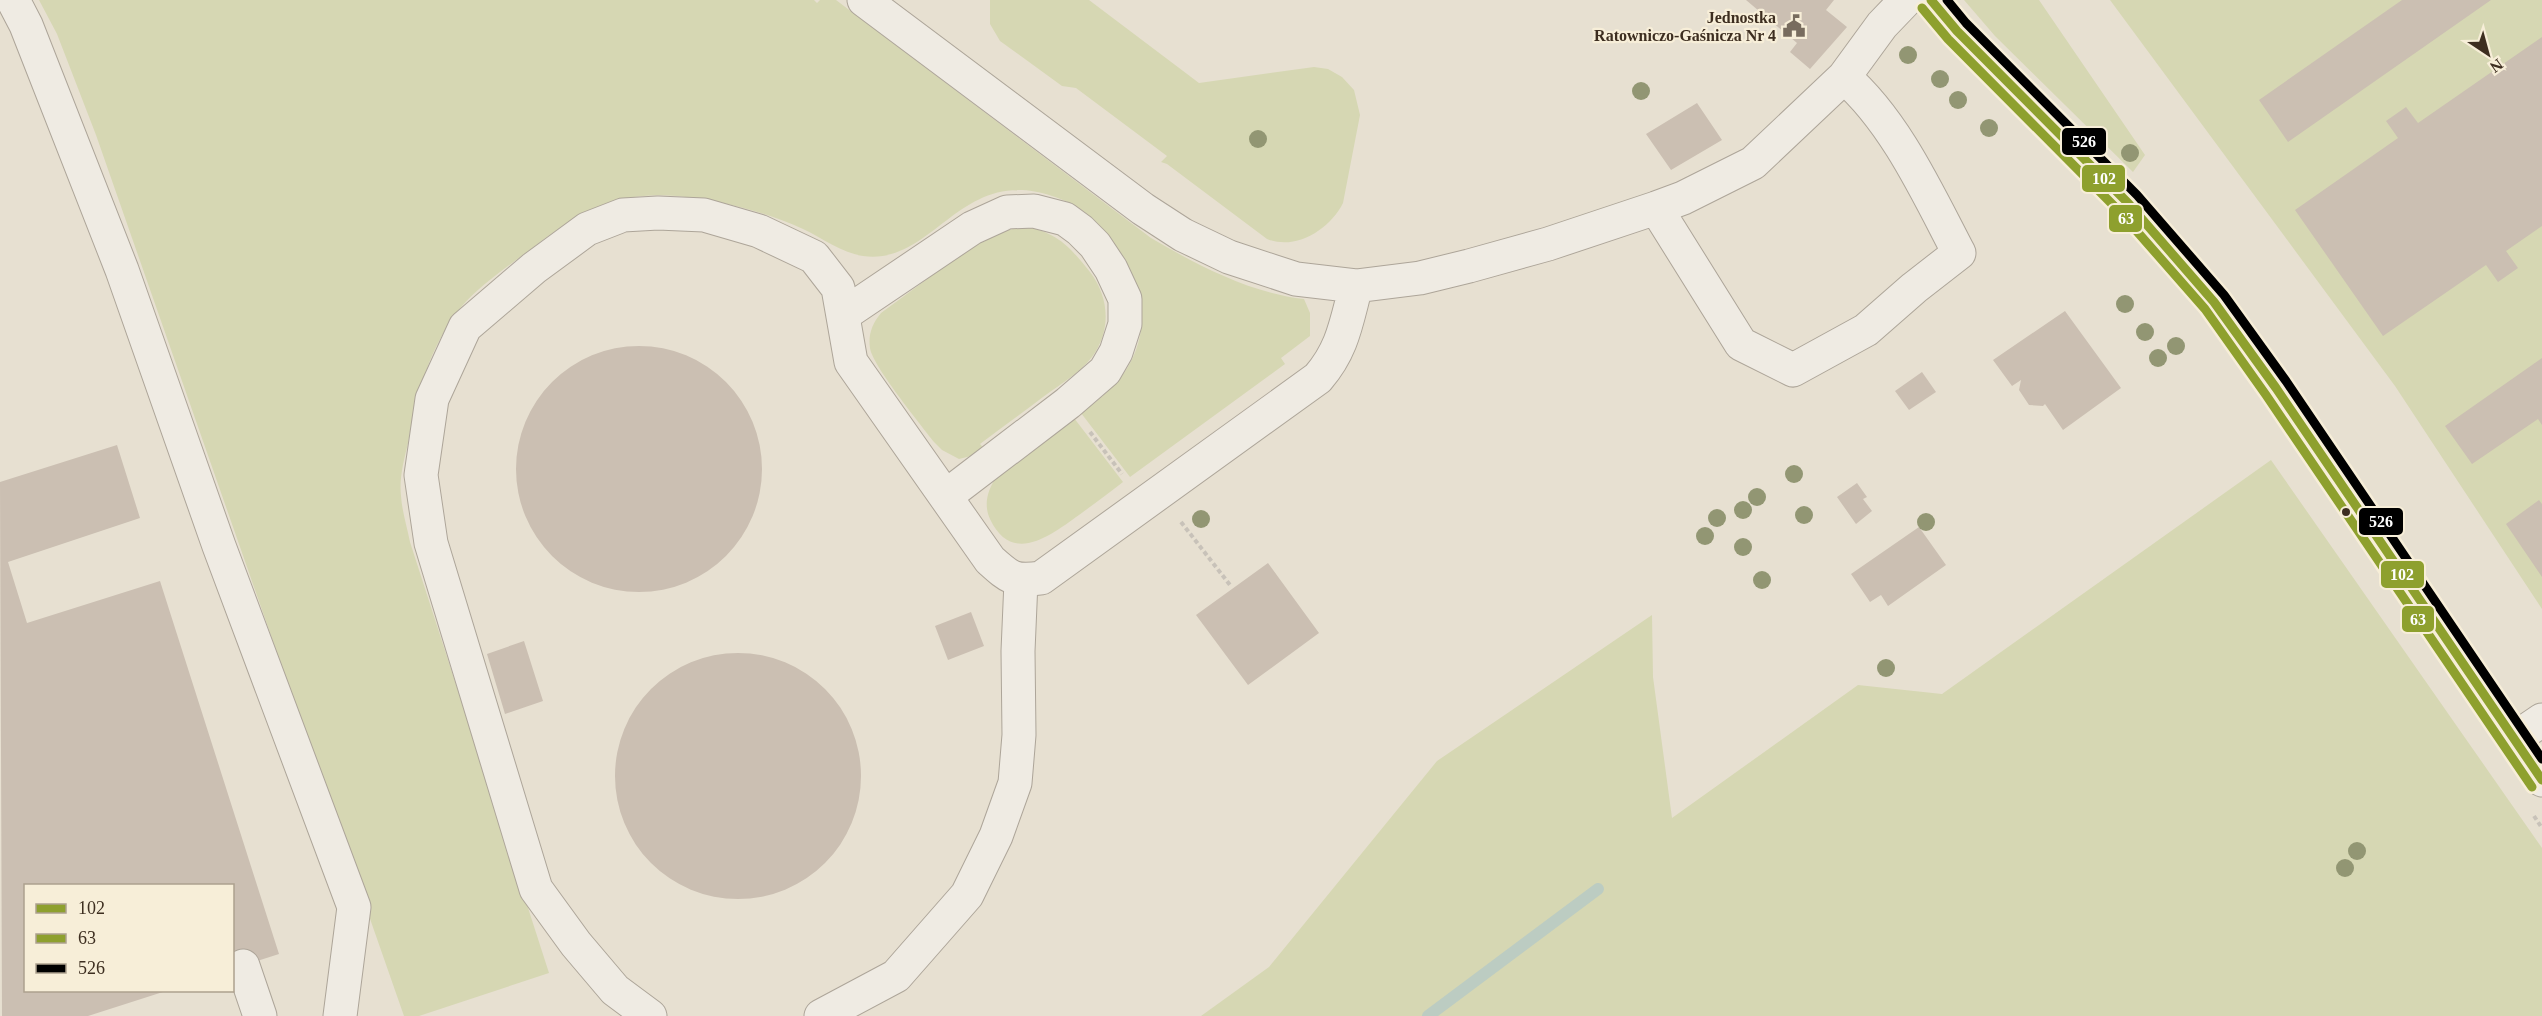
<svg xmlns="http://www.w3.org/2000/svg" width="2542" height="1016" font-family="Georgia,serif">
  <rect width="100%" height="100%" fill="#e7e0d1"/>
  <!-- green -->
  <path fill="#d6d7b3" d="M39 0H814L817 3 820 0H836L1151 238C1197 265 1250 293 1304 299L1310 313V336L1281 358 1285 364 1130 477 1081 413C1112 391 1135 369 1141 330 1146 295 1130 264 1109 237 1094 216 1077 204 1052 196 960 165 934 266 863 256 842 253 822 238 803 229 763 211 720 200 677 196 614 191 579 212 531 249 507 267 481 284 462 306 429 346 417 394 408 443 404 460 399 478 401 496 402 511 407 527 410 542L549 973 419 1016H404L96 135 57 34Z
    M990 0H1089L1199 83 1314 67 1328 69 1342 77 1354 90 1360 115 1343 203C1330 229 1296 251 1267 239L1167 164 1161 162 1167 156 1076 88 1062 86 1000 41 990 24Z
    M1964 0H2039L2145 155 2133 172 1995 36Z
    M2110 0H2542V609L2395 386Z
    M1025 226C1059 234 1069 246 1090 272 1109 297 1112 330 1092 357 1080 373 1059 385 1043 397 1022 413 1001 428 980 444L987 452 959 459 942 450 934 442C921 425 872 365 870 348 868 335 872 324 881 313L987 235Z
    M1074 418 1123 482C1109 493 1094 504 1079 515 1051 535 1012 566 990 519 983 504 988 489 997 476Z
    M2271 460 2542 848V1016H1201L1269 967 1437 761 1652 615 1653 677 1672 818 1858 685 1942 694Z"/>
  <g fill="none" stroke-linecap="round" stroke-linejoin="round">
    <!-- stream -->
    <path stroke="#bcccc2" stroke-width="12" d="M1428 1016 1598 889"/>
  </g>
  <!-- building -->
  <path fill="#cbbfb2" d="M1746 0H1834L1826 10 1847 27 1810 69 1790 52 1797 43Z
    M2402 0H2491L2288 142 2259 100Z
    M2542 37V226L2506 251 2518 268 2498 282 2486 265 2383 336 2295 210 2398 138 2386 121 2406 107 2418 123Z
    M1697 103 1722 140 1671 170 1646 134Z
    M2065 311 2121 388 2063 430 2045 404 2043 406 2029 405 2019 390 2021 380 2012 386 1993 360Z
    M516 469a123 123 0 1 1 246 0a123 123 0 1 1-246 0Z
    M2542 358V425L2538 419 2472 464 2445 426Z
    M1922 372 1936 392 1909 410 1895 391Z
    M117 445 140 518 8 562 27 623 160 581 279 954 232 969V886H26V990L166 991 88 1016H2L0 482Z
    M1857 483 1867 497 1863 499 1872 511 1856 524 1837 497Z
    M2539 500 2542 504V577L2506 524Z
    M1919 527 1946 565 1888 606 1881 595 1870 602 1851 574Z
    M1268 563 1319 633 1248 685 1196 615Z
    M971 612 984 646 948 660 935 626Z
    M524 641 543 701 505 714 487 654Z
    M615 776a123 123 0 1 1 246 0a123 123 0 1 1-246 0Z"/>
  <g fill="none" stroke-linecap="round" stroke-linejoin="round">
    <!-- minor casing -->
    <g stroke="#ada599" stroke-width="35">
      <path id="minor" d="M13 0 26 25 122 270 219 546 354 907 340 1016
        M864 0 1143 209 1183 235 1229 257 1296 279 1356 286 1420 278 1469 266 1548 244 1656 208 1683 198 1753 163 1844 77 1882 25 1906 0
        M1931 0 1957 31 2128 203 2214 302 2276 388 2542 780
        M1656 208 1741 344 1793 370 1866 330 1914 288 1959 253C1928 194 1895 121 1844 77
        M843 315 972 228 1007 212 1034 211 1065 219 1080 230 1095 245 1111 269 1125 299V324L1116 352 1105 371 1068 403 946 496
        M2514 739 2542 720
        M243 966 260 1016
        M650 1016 615 990 576 944 536 889 431 543 421 475 432 399 465 327 534 268 587 229 623 215 658 213 704 215 759 231 814 257 838 288 851 362 990 560C1010 578 1014 582 1041 578L1318 378C1343 349 1346 323 1356 286
        M821 1016 896 976 967 895 996 836 1015 783 1019 735 1018 651 1021 581"/>
    </g>
    <!-- path -->
    <path stroke="#c8c2b9" stroke-width="4" stroke-dasharray="4.5 3" stroke-linecap="butt" d="M1090 432 1122 474
      M1181 522 1230 585
      M2534 816 2542 828"/>
    <!-- minor -->
    <use href="#minor" stroke="#efebe3" stroke-width="33"/>
    <!-- bus-1 casing -->
    <g stroke="#f7eed8" stroke-width="14">
      <path id="bus-1" d="M1931 0 1957 31 2128 203 2214 302 2276 388 2542 780"/>
    </g>
    <!-- bus-2 casing -->
    <g stroke="#f7eed8" stroke-width="14">
      <path id="bus-2" d="M1922 8 1948 39 2119 211 2205 309 2266 395 2532 787"/>
    </g>
    <!-- bus-3 casing -->
    <g stroke="#f7eed8" stroke-width="14">
      <path id="bus-3" d="M1947 0 1966 23 2137 195 2224 295 2286 381 2542 759"/>
    </g>
    <!-- bus-1 -->
    <use href="#bus-1" stroke="#8ea02e" stroke-width="9"/>
    <!-- bus-2 -->
    <use href="#bus-2" stroke="#8ea02e" stroke-width="9"/>
    <!-- bus-3 -->
    <use href="#bus-3" stroke="#000" stroke-width="9"/>
  </g>
  <!-- trees -->
  <g fill="#929673">
    <circle cx="1908" cy="55" r="9"/>
    <circle cx="1940" cy="79" r="9"/>
    <circle cx="1641" cy="91" r="9"/>
    <circle cx="1958" cy="100" r="9"/>
    <circle cx="1989" cy="128" r="9"/>
    <circle cx="1258" cy="139" r="9"/>
    <circle cx="2130" cy="153" r="9"/>
    <circle cx="2125" cy="304" r="9"/>
    <circle cx="2145" cy="332" r="9"/>
    <circle cx="2176" cy="346" r="9"/>
    <circle cx="2158" cy="358" r="9"/>
    <circle cx="1794" cy="474" r="9"/>
    <circle cx="1757" cy="497" r="9"/>
    <circle cx="1743" cy="510" r="9"/>
    <circle cx="1804" cy="515" r="9"/>
    <circle cx="1717" cy="518" r="9"/>
    <circle cx="1201" cy="519" r="9"/>
    <circle cx="1926" cy="522" r="9"/>
    <circle cx="1705" cy="536" r="9"/>
    <circle cx="1743" cy="547" r="9"/>
    <circle cx="1762" cy="580" r="9"/>
    <circle cx="1886" cy="668" r="9"/>
    <circle cx="2357" cy="851" r="9"/>
    <circle cx="2345" cy="868" r="9"/>
  </g>
  <!-- icons -->
  <defs>
    <g id="civic-bare" transform="scale(1.8)"><path d="M-.6-6.5H3V-4.5H.6V-3L4-1V1h2V6H-6V1h2V-1L-.6-3ZM-1.2 2.5V6h2.4V2.5Z" fill="#786c5e" stroke="#f7eed8" stroke-width="2.5" paint-order="stroke"/></g>
  </defs>
  <g fill-rule="evenodd">
    <use href="#civic-bare" x="1794" y="26"/>
  </g>
  <!-- markers -->
  <circle fill="#3d2e20" stroke="#f7eed8" stroke-width="2" cx="2346" cy="512" r="5"/>
  <g text-anchor="middle" stroke-width="4.5" stroke-linejoin="round" paint-order="stroke">
    <!-- poi labels -->
    <g font-size="16" font-weight="bold" fill="#3d2e20" stroke="#f7eed8" text-anchor="end">
      <text x="1776" y="23">Jednostka<tspan x="1776" dy="18">Ratowniczo-Gaśnicza Nr 4</tspan></text>
    </g>
  </g>
  <g stroke="#f7eed8" stroke-width="2">
    <rect x="2061" y="127" width="46" height="29" rx="6" fill="#000"/>
    <rect x="2081" y="164" width="45" height="29" rx="6" fill="#8ea02e"/>
    <rect x="2108" y="204" width="35" height="29" rx="6" fill="#8ea02e"/>
    <rect x="2358" y="507" width="46" height="29" rx="6" fill="#000"/>
    <rect x="2380" y="560" width="45" height="29" rx="6" fill="#8ea02e"/>
    <rect x="2401" y="605" width="34" height="28" rx="6" fill="#8ea02e"/>
  </g>
  <g font-size="16" text-anchor="middle" font-weight="bold" fill="#fff">
    <text x="2084" y="147">526</text>
    <text x="2104" y="184">102</text>
    <text x="2126" y="224">63</text>
    <text x="2381" y="527">526</text>
    <text x="2402" y="580">102</text>
    <text x="2418" y="625">63</text>
  </g>
  <!-- legend -->
  <rect x="24" y="884" width="210" height="108" fill="#f7eed8" stroke="#ada18e" stroke-width="1.5"/>
  <rect x="36" y="904" width="30" height="9" fill="#8ea02e" stroke="#ada18e" stroke-width="1.5"/>
  <text x="78" y="914" font-size="18" fill="#3d2e20">102</text>
  <rect x="36" y="934" width="30" height="9" fill="#8ea02e" stroke="#ada18e" stroke-width="1.5"/>
  <text x="78" y="944" font-size="18" fill="#3d2e20">63</text>
  <rect x="36" y="964" width="30" height="9" fill="#000000" stroke="#ada18e" stroke-width="1.5"/>
  <text x="78" y="974" font-size="18" fill="#3d2e20">526</text>
  <!-- north arrow -->
  <g transform="translate(2488 54) rotate(144)" stroke="#f7eed8" stroke-width="4.5" paint-order="stroke">
  <path d="M0-4.5L10 22L0 15L-10 22Z" fill="#3d2e20"/>
  <text y="-9" font-size="16" font-weight="bold" text-anchor="middle" fill="#3d2e20">N</text>
  </g>
</svg>
